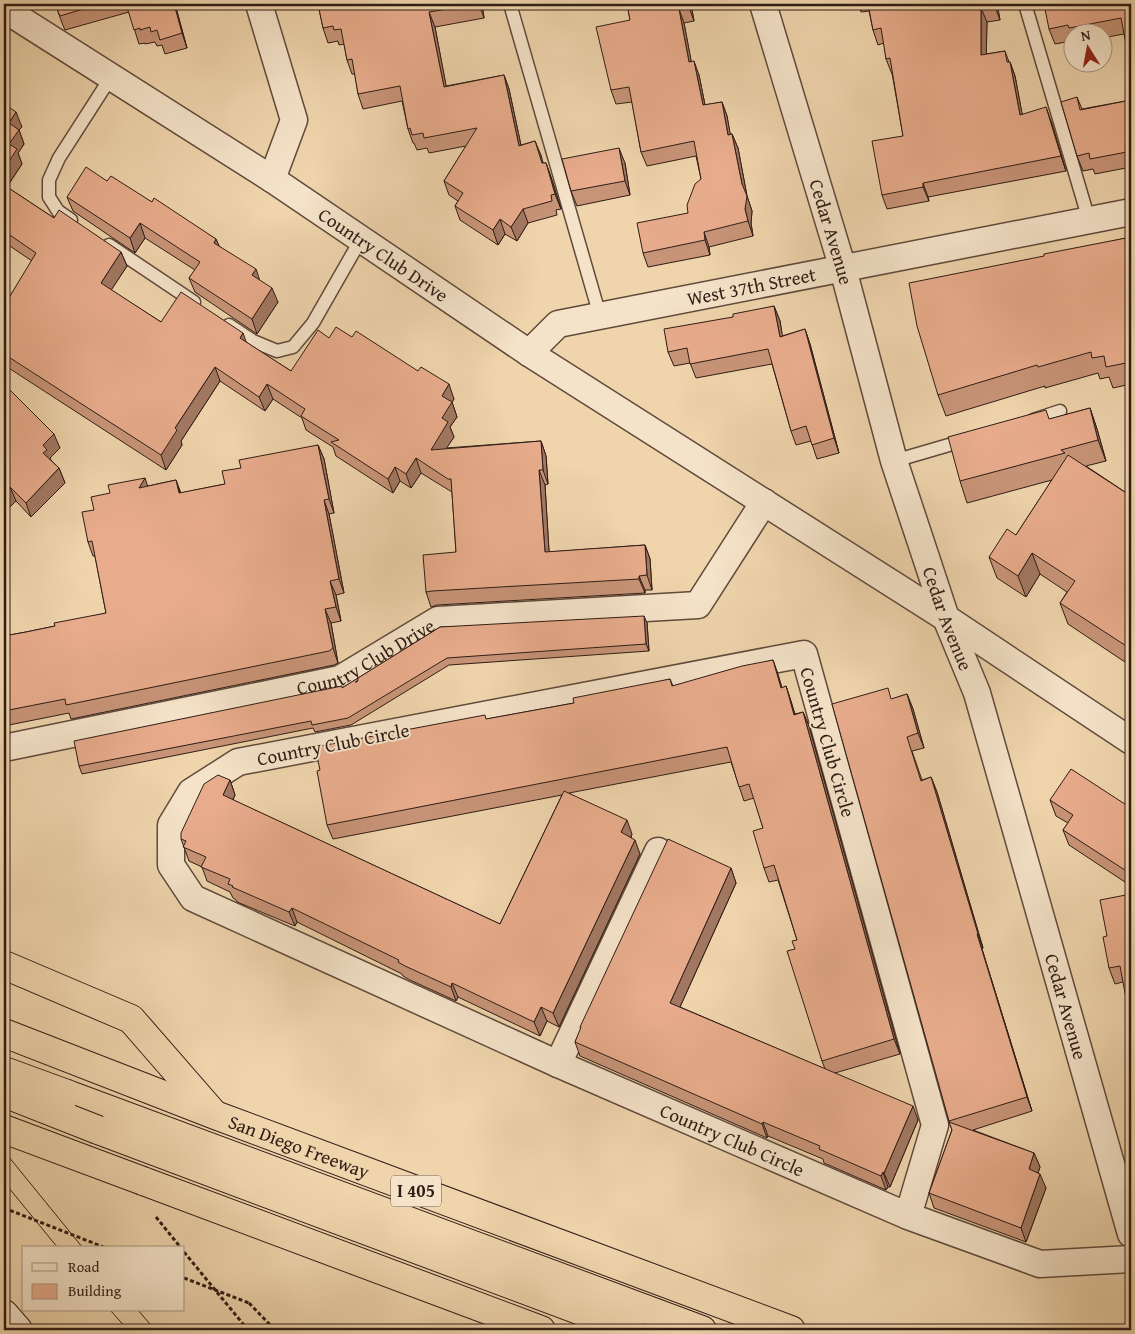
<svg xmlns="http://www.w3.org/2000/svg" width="1135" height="1334" font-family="'Gentium Book Plus',serif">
  <rect width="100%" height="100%" fill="#efd4ac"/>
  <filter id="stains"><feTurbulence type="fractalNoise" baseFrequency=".004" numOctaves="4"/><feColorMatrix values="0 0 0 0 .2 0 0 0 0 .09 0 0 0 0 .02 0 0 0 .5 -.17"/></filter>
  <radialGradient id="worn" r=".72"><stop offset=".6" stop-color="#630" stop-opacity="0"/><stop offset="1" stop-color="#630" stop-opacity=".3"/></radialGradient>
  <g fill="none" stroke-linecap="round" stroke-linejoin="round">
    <!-- lane casing -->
    <g stroke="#5f4a3b" stroke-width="15">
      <path id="lane" d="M510 4 600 316
        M1025 4 1089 220
        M71 220 58 211 49 197V180L59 158 111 77
        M109 245 194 302
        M229 325 253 341 277 351 293 347 313 323 361 239
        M1033 420 1060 411
        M894 461 966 440"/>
    </g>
    <!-- street casing -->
    <g stroke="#5f4a3b" stroke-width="29">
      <g id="street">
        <path d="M259 4 294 120 272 179"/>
        <path id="s1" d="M763 4 843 269 894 461 946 618 977 693 1131 1234"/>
        <path id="s2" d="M4 9 272 179 529 353 946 618 1131 741"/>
        <path id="s3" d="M529 353 558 324 1131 212"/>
        <path id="s4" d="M4 748 340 679 438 620 698 605 764 502"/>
        <path d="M558 1064 658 851"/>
        <path id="s5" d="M908 1216 935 1125 804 654 238 762 191 792 171 825V865L193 898 558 1064 908 1216 1040 1264 1131 1259"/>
      </g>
    </g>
    <!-- secondary casing -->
    <g stroke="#2f1c15" stroke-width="30">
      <path id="secondary" d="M4 1314 18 1330"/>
    </g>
    <!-- highway casing -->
    <g stroke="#2f1c15" stroke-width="30">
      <g id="highway">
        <path d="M4 965 131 1019 212 1112"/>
        <path id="s6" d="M4 1033 215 1115 791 1330"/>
        <path d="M67 1094 702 1330"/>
        <path d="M98 1130 632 1330"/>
        <path d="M143 1181 541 1330"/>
      </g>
    </g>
    <!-- path -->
    <path stroke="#2f1c15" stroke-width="3" stroke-dasharray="4 2.5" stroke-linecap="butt" d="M156 1217 181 1248
      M184 1252 248 1330
      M249 1303 275 1330"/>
    <!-- lane -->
    <use href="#lane" stroke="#f5e3c9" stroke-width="12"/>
    <!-- street -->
    <use href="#street" stroke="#f5e3c9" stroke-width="26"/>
    <!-- secondary -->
    <use href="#secondary" stroke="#f5e3c9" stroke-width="28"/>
    <!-- highway -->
    <use href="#highway" stroke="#efd4ac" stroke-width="28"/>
    <!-- tram -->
    <path stroke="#2f1c15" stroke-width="1" d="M4 1151 83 1248
      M4 1182 58 1248
      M110 1310 128 1330
      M138 1310 155 1330"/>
    <!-- highway-bridge casing -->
    <g stroke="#2f1c15" stroke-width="30" stroke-linecap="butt">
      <path id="highway-bridge" d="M4 1071 67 1094
        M4 1093 98 1130
        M4 1129 143 1181"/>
    </g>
    <!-- path-bridge -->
    <path stroke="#2f1c15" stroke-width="3" stroke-dasharray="4 2.5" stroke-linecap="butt" d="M4 1208 106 1248
      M184 1278 249 1303"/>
    <!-- highway-bridge -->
    <use href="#highway-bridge" stroke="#efd4ac" stroke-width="28"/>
  </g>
  <!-- wall -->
  <path fill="#c89478" stroke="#2f1c15" d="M65 4H175L187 48 165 54 162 45 157 46 155 42 145 44V43L139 44 129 12 65 30 62 23 57 9Z
    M318 4H482L484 18 435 27 446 86 504 75 509 89 521 145 535 141 543 163H546L551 177 561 209 556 210 557 215 528 223 517 241 505 234 498 245 460 220 455 206 458 201 449 195 444 181 466 146 429 153 427 148 417 150 414 143H413L408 129 402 101 363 109 358 94 355 74H352L347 60 344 44 339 45 338 41 328 43 323 28Z
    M627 4H691L694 21 684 23 691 61 699 75 705 105 722 102 727 116 730 134H732L738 148 747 196 752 211 751 223 753 236 709 247 710 255 648 267 643 253 688 213 701 179 696 156 647 166 641 152 632 102 616 104 611 90 630 20Z
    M858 4H997L1000 20 987 22 986 54 1005 51 1009 62H1010L1015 76 1022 114 1051 121 1066 171 928 197 929 201 887 209 882 195 903 136 892 73V74L886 59 884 43 878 45 873 30 869 11 861 12Z
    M1131 4 1124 34 1102 38V32H1072V41L1055 44 1049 29Z
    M1077 97 1082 109 1131 100V167L1095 174 1093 169 1083 171 1077 156Z
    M4 104 22 127 19 130 24 144 18 153 22 164 7 187 54 218 121 252 127 266 111 290 161 322 246 342 291 371 329 338 454 399 452 402 457 417 450 427 454 437 446 448 541 441 546 456 548 484 545 485 549 552 645 545 650 559 652 590H645V593L437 605 431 607 426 592 456 552 452 492 421 473 411 488 400 481 393 493 336 456 333 447 306 430 302 418 273 399 265 411 220 381 181 441 182 445 166 470 4 365V306L32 261 4 242Z
    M625 163 630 195 577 206 571 191Z
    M107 181 152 202 216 239 219 246 259 279 278 302 257 334 195 292 189 278 195 270 145 238 135 253 73 211 67 197Z
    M1131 237V384L1113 388 1109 377 1100 379 1098 373 1045 388V386L946 416 938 395 1044 256Z
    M774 306 780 321 782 336 805 329 810 344 839 453 817 459 811 441 796 445 791 431 772 364 696 378 690 363 674 366 668 352 733 317Z
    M4 384 60 448 50 458 51 460 59 468 65 483 31 517 16 501 4 513Z
    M1090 408 1097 429 1106 461 1086 466 1131 496V666L1068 624 1060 603 1067 592 1040 574 1026 597 997 578 989 557 1016 535 1052 480 967 503 960 481 1050 419Z
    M318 445 324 459 334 513 329 514 344 593 336 595 341 621 331 623 338 663 334 665 71 719 69 713 4 726V636L26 632 55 626 106 613 95 556H93L88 542 94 510 148 486 176 480 181 493 225 484 241 468Z
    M647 623 649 651 449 665 351 725 315 732 313 728 82 774 79 766 342 688 440 627Z
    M773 660 782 688 786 686 795 714 803 712 809 726 900 1054 835 1073 918 1120 890 1187H888L886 1190 824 1163 823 1159 768 1136 767 1138 580 1056 575 1042 581 1029 580 1027 731 868 736 883 680 1007 825 1069 822 1061 795 949 797 940 778 880 769 882 764 868 763 828 754 798 744 801 731 762 569 793 632 834 631 837 640 854 559 1027 547 1021 540 1036 458 997 456 1001 410 980 403 976 402 974 297 922 295 926 237 902 236 900 233 898 230 892 207 881 202 867 189 861 181 839 230 780 235 795 233 800 500 924 562 795 333 839 327 825 487 719 574 703 670 679 673 686Z
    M907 694 913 709 924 748 912 751 922 780 931 777 937 792 983 948 982 949 1032 1111 973 1130 1034 1153 1040 1167 1038 1173 1046 1188 1026 1242 934 1208 929 1193 952 1130 949 1121 892 699Z
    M1050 800 1131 808V886L1069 845 1063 830 1068 823 1056 816Z
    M1131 894 1123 982 1115 984 1109 968 1107 936Z"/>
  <!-- shaded-wall -->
  <path fill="#a27862" stroke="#2f1c15" d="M174 4H175L187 48 182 33Z
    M479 4H482L484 18Z
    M689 4H691L694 21 689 7Z
    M994 4H997L1000 20Z
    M981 8 987 22 986 70 981 55Z
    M679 9 684 23 694 76 689 62Z
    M429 12 435 27 449 101 444 87Z
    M694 61 699 75 708 120 703 105Z
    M1010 62 1015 76 1025 129 1020 115Z
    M504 75 509 89 524 160 519 146Z
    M722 102 727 116 733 149 728 135Z
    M1046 107 1051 121 1066 171 1061 156Z
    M16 112 22 127 19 130 24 144 18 153 22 164 4 191V169L9 123Z
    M732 134 738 148 747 196 752 211 751 223 753 236 748 221 745 209 742 184Z
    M535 141 541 155 547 178 542 163Z
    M1126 147 1131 161V163L1127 152Z
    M619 148 625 163 630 195 625 181Z
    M546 163 551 177 561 209 555 194Z
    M923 183 928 197 929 201 923 187Z
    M523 209 528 223 517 241 511 227Z
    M500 219 505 234 498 245 493 230Z
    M140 223 145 238 135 253 130 238Z
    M704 232 709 247 710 255 705 240Z
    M216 239 222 253 214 243Z
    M121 252 127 266 106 298 101 283Z
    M256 269 261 284 252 275Z
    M272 288 278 302 257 334 252 319Z
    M774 306 780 321 785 351 780 337Z
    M805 329 810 344 839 453 834 438Z
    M243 333 248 347 240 338Z
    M215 367 220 381 181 441 182 445 166 470 161 455 175 428Z
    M267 384 273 399 265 411 259 397Z
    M449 384 454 399 452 402 457 417 450 427 454 437 436 464 431 450 442 418V396Z
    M1090 408 1097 429 1106 461 1098 440Z
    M54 434 60 448 50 458 52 464 43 453V445Z
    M541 441 546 456 548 484 543 470Z
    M318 445 324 459 334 513 329 499Z
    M416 458 421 473 411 488 406 474Z
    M395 467 400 481 393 493 388 479Z
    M59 468 65 483 31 517 26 503Z
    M539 470 545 485 550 567 545 552Z
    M145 478 150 493 139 488Z
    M176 480 181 495 179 493Z
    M10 487 16 501 4 513V494Z
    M324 500 329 514 344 593 339 579Z
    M645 545 650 559 652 590 647 575Z
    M1032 553 1040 574 1026 597 1018 576Z
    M639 576 645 590V593L639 579Z
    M330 581 336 595 341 621 336 607Z
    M325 609 331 623 338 663 333 648Z
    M644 616 647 623 649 651 646 644Z
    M773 660 778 674 786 702 781 688Z
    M786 686 791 701 799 729 794 715Z
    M907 694 913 709 924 748 918 733Z
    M803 712 809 726 900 1054 894 1039Z
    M931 777 937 792 983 948 978 934Z
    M230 780 235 795 228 810 223 795Z
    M627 820 632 834 626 847 621 832Z
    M635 840 640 854 559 1027 553 1013Z
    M731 868 736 883 675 1018 670 1003Z
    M292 908 297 922 295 926 289 912Z
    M977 934 982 949 1032 1111 1027 1097Z
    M452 983 458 997 456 1001 451 987Z
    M541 1007 547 1021 540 1036 534 1022Z
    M913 1106 918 1120 890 1187 884 1173Z
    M763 1122 768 1136 767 1138 762 1124Z
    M1034 1153 1040 1167 1034 1184 1029 1169Z
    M883 1172 888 1187 886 1190 881 1176Z
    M1040 1174 1046 1188 1026 1242 1021 1228Z"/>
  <!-- building -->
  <path fill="#e8ac8c" stroke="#2f1c15" d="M65 4H100L60 16 57 9Z
    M126 4H174L182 33 160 40 157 30 151 32 150 27 140 30V28L134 30Z
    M318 4H477L429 12 444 87 504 75 519 146 535 141 542 163H546L555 194 551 195 552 201 523 209 511 227 500 219 493 230 455 206 463 193 444 181 477 128 424 138 423 133 412 135 410 128 408 129 400 86 358 94 352 59 347 60 341 29 334 30 333 26 323 28Z
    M627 4H689V7L679 9 689 62 694 61 703 105 722 102 728 135 732 134 742 184 747 196 745 209 748 221 704 232 705 240 643 253 637 223 688 213 687 205 695 184 701 179 694 141 641 152 629 87 611 90 596 27 630 20Z
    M868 4H994V5L981 8V55L1005 51 1007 62H1010L1020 115 1046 107 1061 156 923 183V187L882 195 872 141 903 136 890 58 886 59 881 28 873 30Z
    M1044 4H1131V71L1121 18 1069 28 1068 25 1049 29Z
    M1077 97 1080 110 1131 100V145L1126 147 1127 152 1090 159 1089 153 1077 156 1061 102Z
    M4 104 16 112 9 123 19 130 9 144 17 149 4 169Z
    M619 148 625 181 571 191 562 159Z
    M86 167 107 181 111 176 152 202 154 198 216 239 214 243 256 269 252 275 272 288 252 319 189 278 200 262 140 223 130 238 67 197Z
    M4 185 54 218 59 210 121 252 101 283 161 322 181 292 243 333 240 338 291 371 318 330 329 338 336 327 352 337 356 331 418 371 421 367 449 384 442 396 452 402 442 418 448 422 431 450 541 441 543 470H539L545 552 645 545 647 575 639 576V579L432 591 426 592 423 555 456 552 451 479H448L416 458 406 474 395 467 388 479 331 442 339 440 301 416 305 409 267 384 259 397 215 367 175 428 177 430 161 455 4 354V306L36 253 4 231Z
    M1131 237V362L1106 367 1104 356 1092 358 1091 352 1038 367 1037 365 938 395 917 326 909 283 1044 256V254Z
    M774 306 780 337 805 329 834 438 812 445 806 426 791 431 768 349 690 364 687 348 668 352 664 329 733 317V314Z
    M4 384 54 434 43 445 47 450 43 453 59 468 26 503 10 487 4 494Z
    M1090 408 1098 440 1061 450 1065 453 960 481 948 437 1046 410 1049 419Z
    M318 445 329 499 324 500 339 579 330 581 336 607 325 609 333 648 329 651 66 705 65 699 4 711V636L26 632 55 626 54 623 106 613 92 541 88 542 82 512 94 510 91 497 110 493 108 485 145 478 139 488 176 480 179 493 225 484 222 471 241 468 239 460Z
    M1068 455 1131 496V649L1060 603 1075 581 1032 553 1018 576 989 557 1007 529 1016 535Z
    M644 616 646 644 447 658 348 718 312 725 311 721 79 766 74 741 342 686V688L440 627Z
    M773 660 781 688 786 686 794 715 803 712 894 1039 822 1061 787 951 795 949 792 941 797 940 774 865 764 868 753 831 763 828 749 784 739 787 727 747 327 825 317 771 320 770 315 747 485 715 486 719 574 703 573 698 670 679 672 686 742 666Z
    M888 688 891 699 907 694 918 733 907 737 921 781 931 777 978 934H977L1027 1097 949 1121 832 704Z
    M1071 769 1131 808V874L1063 830 1073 815 1050 800Z
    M218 775 230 780 223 795 500 924 564 791 627 820 621 832 635 840 553 1013 541 1007 534 1022 452 983 451 987 405 966 398 962 399 960 292 908 289 912 232 887 233 886 228 884 230 879 201 867 206 857 183 847 186 841 181 839V833L204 784Z
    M668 839 731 868 670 1003 913 1106 884 1173 883 1172 881 1176 819 1149 820 1146 763 1122 762 1124 575 1042 581 1027H580Z
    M1131 894V1025L1120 966 1109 968 1103 937 1107 936 1100 900Z
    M949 1122 1034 1153 1029 1169 1040 1174 1021 1228 929 1193 952 1130Z"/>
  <g text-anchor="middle" stroke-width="4" stroke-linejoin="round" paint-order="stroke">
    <!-- shield labels -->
    <rect fill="#f5e3c9" stroke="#6a584b" stroke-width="1" x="391" y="1175.5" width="50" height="31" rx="4"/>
    <g font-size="18" font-weight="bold" fill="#2f1c15">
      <text x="416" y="1197">I 405</text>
    </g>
    <!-- street labels -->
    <g font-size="19" fill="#2f1c15" stroke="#f5e3c9">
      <text dy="7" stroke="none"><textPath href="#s1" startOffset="238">Cedar Avenue</textPath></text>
      <text dy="7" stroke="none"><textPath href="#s2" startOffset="452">Country Club Drive</textPath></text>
      <text dy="7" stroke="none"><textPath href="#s3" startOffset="238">West 37th Street</textPath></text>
      <text dy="7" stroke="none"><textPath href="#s1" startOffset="642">Cedar Avenue</textPath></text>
      <text dy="7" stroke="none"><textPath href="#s4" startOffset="375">Country Club Drive</textPath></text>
      <text transform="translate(828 742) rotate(74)" y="7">Country Club Circle</text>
      <text transform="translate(333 744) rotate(-11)" y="7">Country Club Circle</text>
      <text dy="7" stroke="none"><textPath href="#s1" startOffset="1048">Cedar Avenue</textPath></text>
      <text dy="7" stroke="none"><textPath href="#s5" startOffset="1925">Country Club Circle</textPath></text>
      <text dy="7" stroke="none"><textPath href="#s6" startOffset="316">San Diego Freeway</textPath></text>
    </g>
  </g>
  <!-- margin -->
  <rect width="1135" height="1334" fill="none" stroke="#efd4ac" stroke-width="20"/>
  <rect x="5" y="5" width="1125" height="1324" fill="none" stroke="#2f1c15" stroke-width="2.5"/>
  <rect x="10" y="10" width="1115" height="1314" fill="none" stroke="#2f1c15"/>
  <!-- legend -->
  <rect x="22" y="1246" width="162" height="65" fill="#f5e3c9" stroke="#a69381"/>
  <rect x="32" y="1263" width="25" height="8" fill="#f5e3c9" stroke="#a69381"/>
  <text x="68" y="1272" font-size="15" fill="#2f1c15">Road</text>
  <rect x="32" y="1284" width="25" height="15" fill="#e8ac8c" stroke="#a69381"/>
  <text x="68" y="1296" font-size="15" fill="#2f1c15">Building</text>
  <!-- north arrow -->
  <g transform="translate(1088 48) rotate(349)"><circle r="24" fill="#f5e3c9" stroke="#a69381"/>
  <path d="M0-4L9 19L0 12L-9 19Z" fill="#8f2418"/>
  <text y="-8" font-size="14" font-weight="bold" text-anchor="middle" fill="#2f1c15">N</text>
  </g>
  <rect width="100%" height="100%" filter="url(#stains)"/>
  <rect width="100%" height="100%" fill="url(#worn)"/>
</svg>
